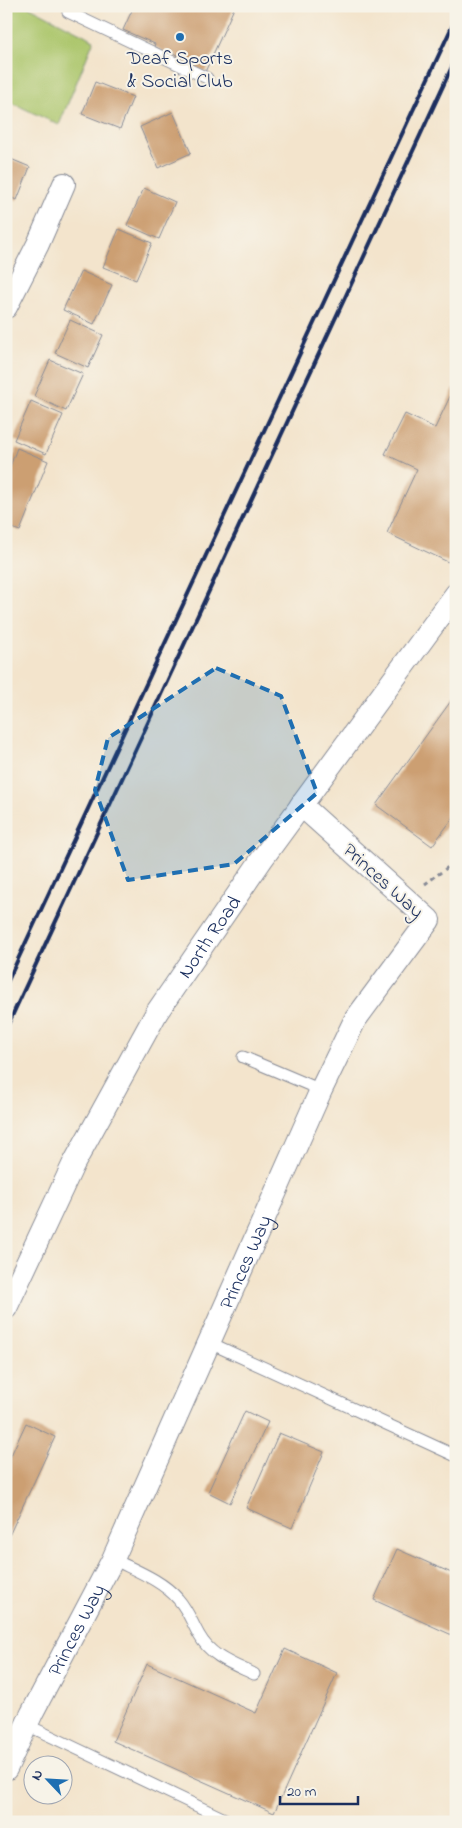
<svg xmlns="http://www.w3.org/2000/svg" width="462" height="1828" font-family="'Indie Flower',sans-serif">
  <rect width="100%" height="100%" fill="#f7f3e8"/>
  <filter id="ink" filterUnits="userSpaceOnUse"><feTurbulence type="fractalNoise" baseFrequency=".02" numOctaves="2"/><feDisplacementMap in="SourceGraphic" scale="10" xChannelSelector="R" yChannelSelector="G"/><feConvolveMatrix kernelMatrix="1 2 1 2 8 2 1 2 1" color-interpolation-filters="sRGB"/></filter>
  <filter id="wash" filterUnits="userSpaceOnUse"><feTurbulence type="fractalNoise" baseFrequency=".0096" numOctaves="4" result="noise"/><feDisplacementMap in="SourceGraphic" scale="20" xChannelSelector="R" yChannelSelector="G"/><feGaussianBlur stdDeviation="1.12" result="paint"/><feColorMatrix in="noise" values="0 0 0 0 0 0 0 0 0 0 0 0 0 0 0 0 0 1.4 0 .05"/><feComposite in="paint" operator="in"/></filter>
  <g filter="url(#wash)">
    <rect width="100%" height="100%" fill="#f3e4cc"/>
    <!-- green -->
    <path fill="#acc66c" stroke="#647a65" d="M6 6H28L94 40 59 125 6 100Z"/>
    <g id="blocks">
      <!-- building -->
      <path fill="#cc9f72" d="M134 6H235L205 72 175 59 177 55 166 50 165 52 154 46 155 44 123 30Z
        M95 82 133 97 120 129 82 114Z
        M173 112 191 153 158 168 140 127Z
        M6 157 30 167 17 200 6 196Z
        M144 188 175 202 159 239 127 225Z
        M119 229 152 243 136 280 103 267Z
        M81 271 112 285 94 324 63 310Z
        M70 320 103 335 88 368 55 353Z
        M50 360 83 374 66 411 34 396Z
        M456 384V546L448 562 387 533 417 469 385 454 405 414 435 428Z
        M31 401 63 415 46 454 14 440Z
        M17 448 48 461 20 531 6 526V477Z
        M456 694V814L432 846 376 805Z
        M245 1411 268 1422 230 1503 208 1492Z
        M26 1423 55 1437 6 1542V1466Z
        M279 1433 324 1452 292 1528 246 1508Z
        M397 1549 456 1575V1625L452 1635 374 1600Z
        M285 1649 337 1673 274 1813 113 1741 147 1664 256 1713Z"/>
    </g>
  </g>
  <g filter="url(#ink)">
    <use href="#blocks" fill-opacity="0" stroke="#878a95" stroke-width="1"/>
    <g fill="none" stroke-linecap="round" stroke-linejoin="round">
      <!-- service casing -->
      <g stroke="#878a95" stroke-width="13">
        <path id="service" d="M70 6 68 12 207 78
          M243 1057 321 1090
          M208 1342 456 1456
          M113 1559C134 1570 162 1580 178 1599 188 1610 192 1623 199 1635 211 1657 233 1664 254 1674
          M27 1725 231 1822"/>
      </g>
      <!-- minor casing -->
      <g stroke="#878a95" stroke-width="24">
        <g id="minor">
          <path d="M6 307 38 244 64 184"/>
          <path id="s1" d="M6 1308 73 1165 157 1012 262 859 456 594"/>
          <path id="s2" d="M6 1769 32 1713 113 1559 321 1090 355 1020 429 920 301 805"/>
        </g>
      </g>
      <!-- path -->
      <path stroke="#878a95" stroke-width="3" stroke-dasharray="4 4" stroke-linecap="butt" d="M425 884 448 867 456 869"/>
      <!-- service -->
      <use href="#service" stroke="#fff" stroke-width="11"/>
      <!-- minor -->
      <use href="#minor" stroke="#fff" stroke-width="22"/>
      <!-- rail -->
      <path stroke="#1b2f5e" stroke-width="4" d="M6 985 456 18
        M6 1029 456 58"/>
    </g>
  </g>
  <!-- marked area -->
  <path fill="#1f6fb2" fill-opacity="0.2" stroke="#1f6fb2" stroke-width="4" stroke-dasharray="10 6" stroke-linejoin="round" d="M216 668 281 696 317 793 234 864 128 880 95 790 108 738Z"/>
  <!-- markers -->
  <circle fill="#1f6fb2" stroke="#f7f3e8" stroke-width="2" cx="180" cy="37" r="5"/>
  <g text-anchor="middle" stroke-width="4" stroke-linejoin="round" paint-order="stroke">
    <!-- poi labels -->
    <g font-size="20" fill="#1b2f5e" stroke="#f7f3e8">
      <text x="180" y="64">Deaf Sports<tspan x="180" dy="23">&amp; Social Club</tspan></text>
    </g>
    <!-- street labels -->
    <g font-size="20" fill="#1b2f5e" stroke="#f7f3e8">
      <text transform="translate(384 880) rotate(42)" y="7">Princes Way</text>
      <text dy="7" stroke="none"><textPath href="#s1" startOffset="424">North Road</textPath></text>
      <text dy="7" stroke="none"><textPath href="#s2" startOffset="561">Princes Way</textPath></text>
      <text dy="7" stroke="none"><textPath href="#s2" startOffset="156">Princes Way</textPath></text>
    </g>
  </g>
  <!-- margin -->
  <rect width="462" height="1828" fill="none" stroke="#f7f3e8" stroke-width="25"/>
  <!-- north arrow -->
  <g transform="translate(48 1780) rotate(295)"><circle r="24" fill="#f7f3e8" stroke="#9fa5b1"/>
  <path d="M0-4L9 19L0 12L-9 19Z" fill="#1f6fb2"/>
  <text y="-8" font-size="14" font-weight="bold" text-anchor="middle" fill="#1b2f5e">N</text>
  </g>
  <!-- scale -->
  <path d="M280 1796v8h78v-8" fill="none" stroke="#1b2f5e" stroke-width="2.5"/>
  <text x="287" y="1796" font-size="15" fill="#1b2f5e" stroke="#f7f3e8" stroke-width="4" paint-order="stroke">20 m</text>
</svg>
